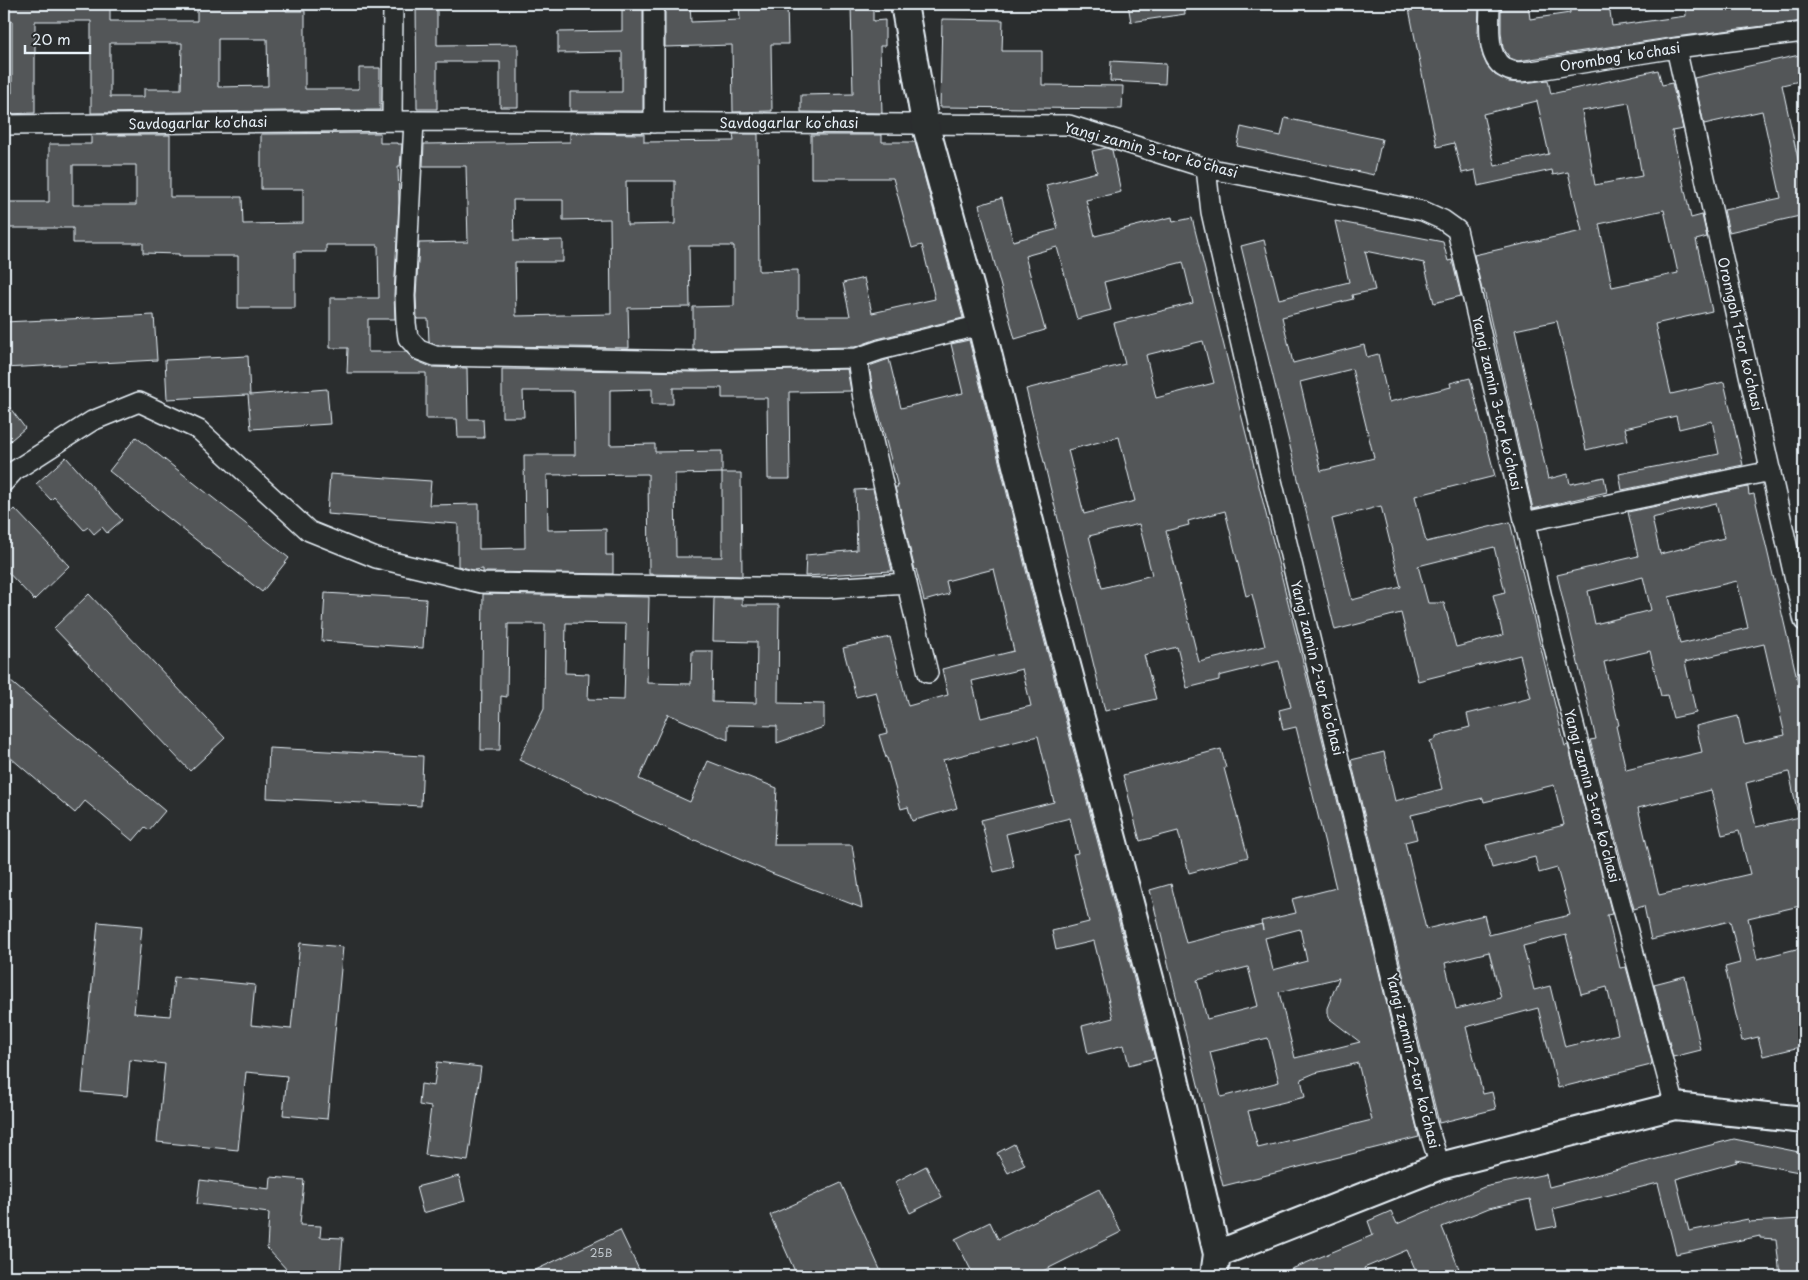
<svg xmlns="http://www.w3.org/2000/svg" width="1808" height="1280" font-family="'Playpen Sans',sans-serif">
  <rect width="100%" height="100%" fill="#2a2d2e"/>
  <filter id="ink" filterUnits="userSpaceOnUse"><feTurbulence type="fractalNoise" baseFrequency=".02" numOctaves="2"/><feDisplacementMap in="SourceGraphic" scale="10" xChannelSelector="R" yChannelSelector="G"/><feConvolveMatrix kernelMatrix="1 2 1 2 8 2 1 2 1" color-interpolation-filters="sRGB"/></filter>
  <g filter="url(#ink)">
    <!-- green -->
    <path fill="#424648" stroke="#959ca0" d="M4 1007H7L4 1070Z"/>
    <!-- building -->
    <path fill="#535759" stroke="#e8f1f8" fill-rule="evenodd" d="M4 4H110V21H197V4H286V11H305V89H359V68H380V110L91 113V21H35V113L4 114V93H12V21H4ZM218 39H267L268 86 218 87ZM110 43H182L181 89H144V97H110Z
      M416 4H437V45L518 44V107H500V62H437V109H417Z
      M622 4H643V111H570V92H622V52L558 53V32L622 31Z
      M665 4H690L691 22 740 20 739 4H787L788 44H771L772 111 733 112 732 45 665 47Z
      M851 4H873V21L885 20V46H880L882 113 801 112V95L853 94Z
      M1128 4H1184L1185 14 1131 22Z
      M1408 4H1479L1478 34 1483 57 1487 66 1495 75 1509 82 1523 83 1548 80 1551 94 1658 70 1662 85 1672 83 1683 129 1672 131 1691 218 1702 215 1707 237 1696 240 1712 311 1655 324 1671 394 1724 382 1743 465 1622 490 1619 474 1719 454 1712 421 1679 429 1676 416 1625 428 1628 440 1586 450 1557 321 1515 330 1548 479 1568 474 1570 484 1604 477 1607 492 1533 509 1484 290H1482L1474 255 1582 231 1568 172 1553 175 1552 170 1478 186 1475 170 1462 173 1454 143 1437 147ZM1537 101 1549 154 1495 166 1483 114ZM1629 103 1642 176 1595 185 1582 111ZM1664 210 1678 273 1612 287 1599 224Z
      M1501 4H1528L1530 19 1570 13 1569 4H1609L1612 26 1686 16 1685 4H1804V21L1675 37 1518 61 1510 58 1503 48 1501 32Z
      M942 19 1003 20 1002 51H1042V85L1123 86 1122 109 940 107Z
      M1804 54V80L1782 85 1804 187V215L1729 232 1724 210 1781 198 1762 111 1704 124 1694 78Z
      M1111 61 1166 64 1165 84 1110 81Z
      M1285 118 1382 139 1374 175 1237 146 1241 127 1281 136Z
      M380 133V143H398V144H402L400 166H398L399 203 394 295 395 319H368V352H406L415 360 431 367 467 368 468 419H483L484 438H458L457 419H426V373H347L348 348H330V298H379L378 245H326V252H295V308H238V256H179V254L143 253V243H73V228H4V202H49V144H91V135H170V197H242L243 224 303 223V189H261V134ZM73 165H136V205H73Z
      M570 133 644 134V142L734 141 733 134H758L759 271 798 270V316H850L843 283 864 278 872 313 935 299 922 245 912 248 893 178H811V135H882V142H915L963 318 877 339 855 347 693 350V307L734 306V246H689L690 307 628 308 629 348 437 345 429 342 428 319H417L416 296 419 243 468 242 466 166H423L424 144 570 142ZM626 181H675V224L627 225ZM513 200H563V220L610 219 611 314 516 316 515 262H563V240L514 241Z
      M1106 148 1112 150 1121 192 1086 200 1095 236 1172 217 1173 222 1192 218 1329 766 1419 1137 1223 1186 1150 890 1171 884 1186 943 1262 924 1263 930 1261 921 1296 913 1292 899 1336 888 1296 727 1283 730 1279 710 1291 707 1279 661 1219 676V680L1187 688 1177 647 1144 655 1156 699 1105 711 1026 389 1125 364 1114 323 1193 303 1183 262 1104 282 1111 310 1077 319 1057 247 1025 256 1045 330 1015 339 979 205 1002 198 1013 241 1058 229 1046 185 1097 172 1092 151ZM1203 341 1214 383 1156 398 1146 355ZM1119 437 1135 501 1084 514 1068 450ZM1225 511 1246 596 1252 594 1265 646 1199 662 1166 531 1189 525 1188 521ZM1139 524 1152 575 1102 588 1089 536ZM1300 929 1307 961 1273 970 1265 938ZM1248 967 1258 1006 1207 1019 1197 980ZM1339 978 1327 1008V1013L1330 1019 1360 1042 1295 1058 1279 992ZM1268 1038 1279 1082 1221 1097 1210 1052ZM1358 1063 1372 1120 1258 1148 1248 1111 1305 1097 1301 1079 1315 1073Z
      M1335 221 1443 242 1448 261 1452 260 1461 296 1434 303 1424 263 1365 251 1375 290 1352 295 1353 299 1282 317 1293 363 1364 345 1367 357 1378 354 1389 402 1451 387 1450 383 1470 378 1495 476 1415 496 1426 542 1510 522 1565 746 1568 745 1612 914 1607 915 1620 968 1626 967 1652 1062 1651 1065 1558 1088 1538 1008 1466 1027 1483 1094 1492 1092 1496 1109 1439 1123 1351 760 1384 752 1395 801 1442 789 1430 741 1436 739V736L1470 727 1467 714 1531 698 1520 655 1418 681 1401 613 1335 630 1241 246 1264 240 1279 299 1349 282ZM1352 369 1374 458 1321 471 1300 382ZM1381 506 1401 587 1352 600 1332 519ZM1494 547 1505 592 1493 595 1503 635 1456 647 1444 603H1428L1418 566ZM1554 785 1564 825 1486 845 1492 868 1535 857 1539 873 1557 868 1570 915 1489 935 1484 915 1426 929 1405 842 1417 839 1411 815 1483 798 1484 802ZM1566 935 1581 994 1607 987 1618 1034 1565 1047 1550 986 1534 990 1523 946ZM1489 952 1501 998 1456 1009 1445 963Z
      M154 315 157 360 4 368V322Z
      M969 340 1030 586 1155 1058 1129 1065 1124 1045 1088 1054 1082 1026 1113 1018 1094 941 1056 950 1052 931 1089 922 1073 854 1078 853 1070 818 1006 834 1014 867 994 872 981 820 1054 802 1038 736 943 760 957 808 912 821 908 807 901 809 887 758H886L879 735 887 733 876 692 856 697 843 648 890 637 908 706 948 695 942 669 1014 651 994 569 946 581 949 594 924 601 916 569 915 570 895 487H898L873 391 869 366 889 359 901 408 963 393 951 344ZM1022 669 1031 706 981 718 972 681Z
      M248 356 250 395 327 389 330 424 251 429 248 395 167 399 165 360Z
      M502 369 696 372 847 369 851 391 789 392 790 479H768L767 398H722V388H673V404H652V389L610 390V445L655 444V452L722 451V473H741L742 576 649 574 648 474 547 475 548 530 606 529V555H613V574L483 572V569L473 570 458 566V524L327 514 330 474 431 481 429 505 479 504V549L525 548 524 455H575L574 391H523L524 417H502ZM722 473V557H676L675 474Z
      M4 400 25 428 4 446Z
      M136 437 289 558 262 592 109 471Z
      M66 457 122 520 107 533 102 527 94 534 88 527 84 530 54 497 51 500 36 484Z
      M1748 487 1749 495 1754 494 1804 708V809L1797 810 1789 772 1746 783 1756 827 1804 816V905L1748 918 1757 959 1804 947V1046L1763 1056 1758 1037 1742 1041 1725 967 1740 963 1730 921 1651 940 1644 906 1634 909 1590 740 1596 739 1557 575 1638 556 1628 512ZM1716 503 1724 538 1660 554 1652 518ZM1643 577 1651 610 1595 624 1588 591ZM1737 581 1748 628 1680 644 1669 597ZM1764 644 1785 735 1744 744 1738 716 1696 726 1702 752 1626 770 1616 726 1619 725 1604 662 1650 651 1661 696 1667 695 1673 718 1696 713 1685 662ZM1711 790 1722 835 1739 831 1750 874 1659 895 1638 808Z
      M873 489 892 571 805 576 806 555 857 550 855 490Z
      M15 509 69 566 34 600 4 568V519Z
      M325 593 426 599 423 648 322 641Z
      M89 594 225 738 190 771 54 628Z
      M483 594 649 597 647 683 691 684 692 651H713L712 702 756 703 757 642 713 641 714 598H742V605H779L778 703 824 704V727L777 743V726L728 725V740L668 714 639 779 690 802 708 761 777 788 774 845H852L862 908 771 873 695 840 694 841 519 760 544 709 545 624H508L507 697 501 696 500 750H481ZM566 623 626 624 624 700 588 699 589 674 565 673Z
      M4 676 165 811 149 830 145 827 133 841 85 801 75 813 4 752Z
      M269 748 423 756 421 806 267 798Z
      M1221 749 1226 768H1224L1248 857 1189 873 1178 831 1140 841 1123 775Z
      M98 922 142 926 134 1013 170 1016 174 977 255 985 251 1025 291 1029 300 943 343 947 327 1119 283 1115 287 1076 246 1072 238 1150 157 1142 165 1064 130 1060 127 1096 82 1092Z
      M1685 976 1701 1050 1673 1057 1654 984Z
      M437 1062 481 1067 468 1161 425 1155 431 1107 419 1105 421 1084 434 1086Z
      M1734 1139 1804 1153V1173L1736 1160 1737 1162 1676 1179 1689 1231 1748 1219 1749 1222 1803 1219 1800 1239 1804 1240V1276H1780L1776 1239 1760 1238V1236L1676 1254 1658 1183 1553 1209 1557 1226 1537 1230 1530 1199 1489 1208 1442 1227 1462 1276H1418L1407 1250 1364 1268 1367 1276H1275L1373 1235 1368 1221 1391 1211 1397 1224 1484 1187 1546 1174 1549 1187Z
      M1014 1144 1025 1165 1008 1173 997 1153Z
      M926 1166 942 1197 910 1213 895 1182Z
      M459 1176 465 1201 423 1213 416 1187Z
      M271 1177 304 1180 300 1225 321 1226 320 1237 343 1238 340 1276H319V1273L288 1271 267 1248 269 1213 197 1204 200 1180 270 1189Z
      M841 1183 883 1276H797L770 1215Z
      M1099 1189 1121 1232 1033 1276H974L955 1239 990 1222 998 1239Z
      M620 1230 642 1276H523Z"/>
    <g fill="none" stroke-linecap="round" stroke-linejoin="round">
      <!-- street casing -->
      <g stroke="#e8f1f8" stroke-width="22">
        <path id="street" d="M1490 4C1490 25 1484 64 1512 71 1518 73 1526 71 1532 71L1676 48 1804 32
          M1676 48 1804 621
          M392 121 393 4
          M414 121 405 296 406 323 408 338 419 350 435 356 696 361 857 358
          M654 123V4
          M4 125 414 121 1069 125 1206 168 1423 211 1443 220 1457 230 1550 632 1611 868 1675 1106
          M1206 168 1211 212 1269 468 1427 1124 1440 1166
          M4 482 14 471 92 421 139 402 199 430 309 531 376 558 481 583 828 588 907 583
          M1524 522 1771 471
          M928 673 863 399 857 358 880 350 981 325"/>
      </g>
      <!-- secondary casing -->
      <g stroke="#e8f1f8" stroke-width="30">
        <path id="secondary" d="M904 4 925 123 981 325 1045 582 1161 1020 1217 1254 1214 1276
          M1217 1254 1440 1166 1675 1106 1804 1120"/>
      </g>
      <!-- street -->
      <use href="#street" stroke="#2a2d2e" stroke-width="19"/>
      <!-- secondary -->
      <use href="#secondary" stroke="#2a2d2e" stroke-width="26"/>
    </g>
  </g>
  <g text-anchor="middle" stroke-width="4" stroke-linejoin="round" paint-order="stroke">
    <!-- number labels -->
    <g font-size="11" fill="#c3cad0">
      <text x="601" y="1257">25B</text>
    </g>
    <!-- street labels -->
    <g font-size="14" fill="#e8f1f8" stroke="#2a2d2e">
      <text transform="translate(1620 57) rotate(-9)" y="5">Orombogʻ koʻchasi</text>
      <text transform="translate(198 123) rotate(-1)" y="5">Savdogarlar koʻchasi</text>
      <text x="789" y="128">Savdogarlar koʻchasi</text>
      <text transform="translate(1151 150) rotate(15)" y="5">Yangi zamin 3-tor koʻchasi</text>
      <text transform="translate(1740 334) rotate(77)" y="5">Oromgoh 1-tor koʻchasi</text>
      <text transform="translate(1497 403) rotate(77)" y="5">Yangi zamin 3-tor koʻchasi</text>
      <text transform="translate(1317 668) rotate(76)" y="5">Yangi zamin 2-tor koʻchasi</text>
      <text transform="translate(1592 796) rotate(75)" y="5">Yangi zamin 3-tor koʻchasi</text>
      <text transform="translate(1413 1061) rotate(76)" y="5">Yangi zamin 2-tor koʻchasi</text>
    </g>
  </g>
  <!-- margin -->
  <rect width="1808" height="1280" fill="none" stroke="#2a2d2e" stroke-width="20"/>
  <rect x="10" y="10" width="1788" height="1260" fill="none" stroke="#e8f1f8" stroke-width="2" filter="url(#ink)"/>
  <!-- scale -->
  <path d="M25 45v8h65v-8" fill="none" stroke="#e8f1f8" stroke-width="2.5"/>
  <text x="32" y="45" font-size="15" fill="#e8f1f8" stroke="#2a2d2e" stroke-width="4" paint-order="stroke">20 m</text>
</svg>
